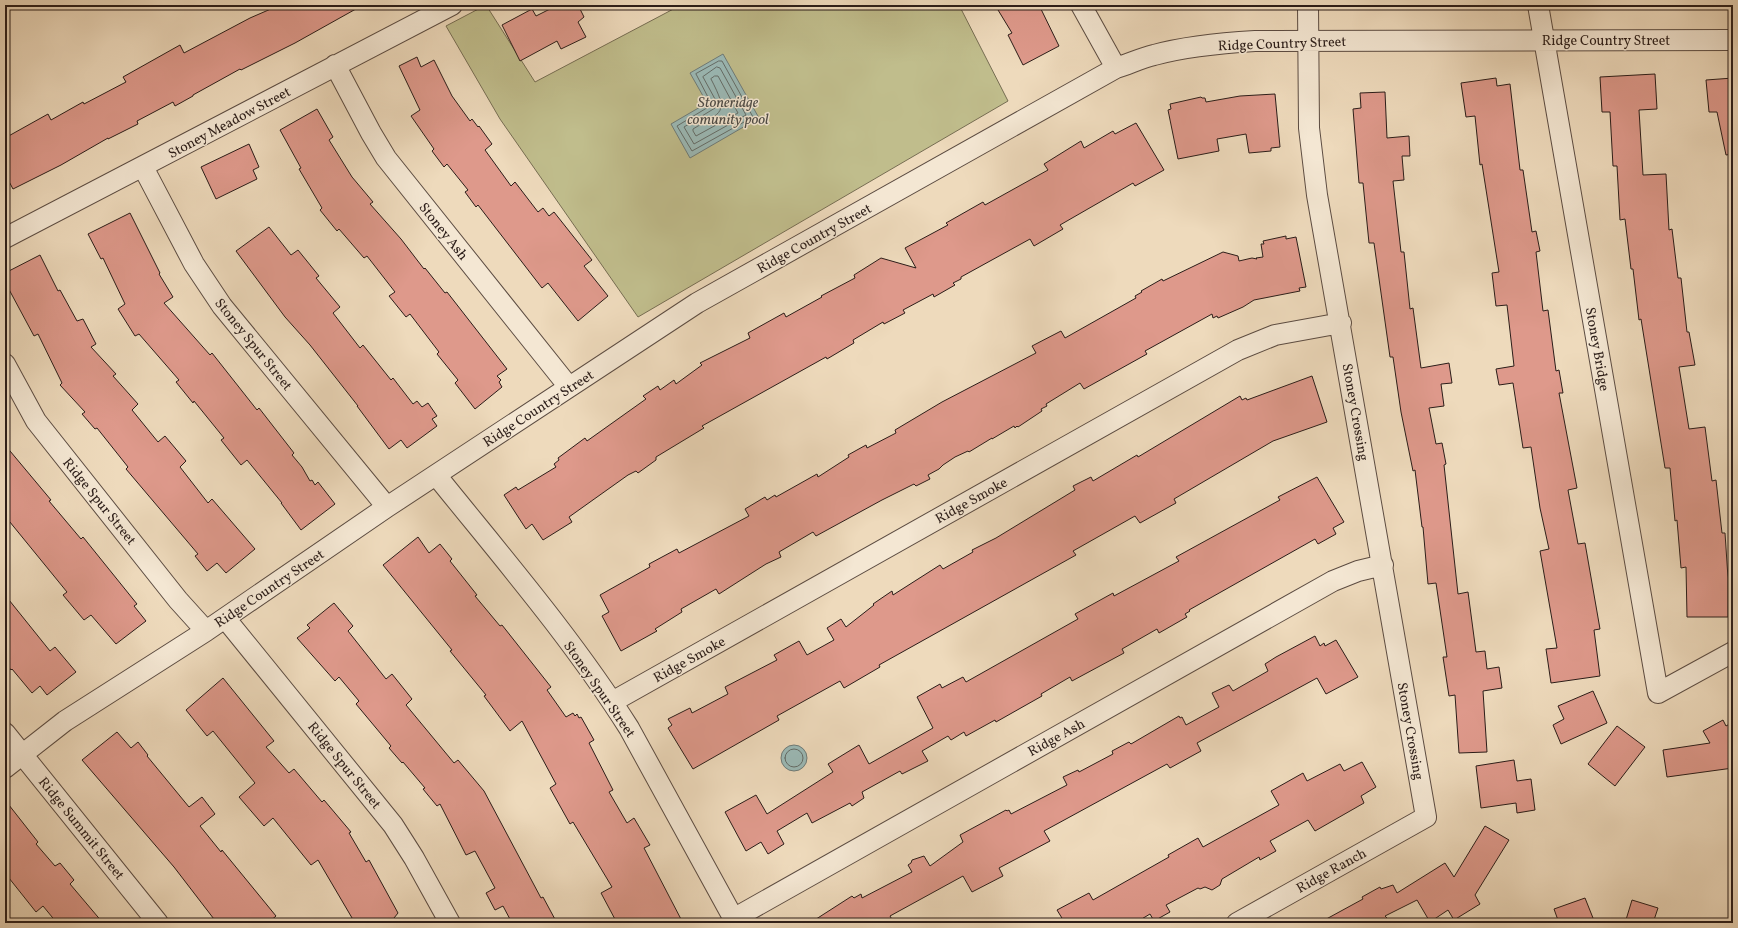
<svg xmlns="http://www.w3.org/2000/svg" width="1738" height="928" font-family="Vollkorn,serif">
  <rect width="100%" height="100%" fill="#eedabc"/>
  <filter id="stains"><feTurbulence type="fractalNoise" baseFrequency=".005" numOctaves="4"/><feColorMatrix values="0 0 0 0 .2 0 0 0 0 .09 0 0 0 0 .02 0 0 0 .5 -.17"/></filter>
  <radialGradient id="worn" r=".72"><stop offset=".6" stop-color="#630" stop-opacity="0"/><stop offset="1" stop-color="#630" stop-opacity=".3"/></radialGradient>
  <!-- green -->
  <path fill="#c0bd8c" stroke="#766d52" d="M486 5 535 82 681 5H959L1008 101 638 317 500 119 446 26Z"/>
  <!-- water -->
  <path fill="#9bbab7" stroke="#6e7b78" d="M723 54 759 118 690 158 671 124 707 103 690 73Z
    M781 758a13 13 0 1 1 26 0a13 13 0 1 1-26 0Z"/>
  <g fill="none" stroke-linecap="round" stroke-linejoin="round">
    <!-- shore -->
    <path stroke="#636c68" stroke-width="1" d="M719 61H722L753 117 692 151 677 126 710 106V101L696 74Z
      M717 67 720 68 746 115 694 144 684 127 715 108V99L703 77Z
      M715 76H718L738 113 696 136 693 131V129C723 111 729 114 711 79Z
      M785 758a9 9 0 1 1 18 0a9 9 0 1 1-18 0Z"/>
  </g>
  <!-- building -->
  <path fill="#de998b" stroke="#2b1d19" d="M280 5H363L295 43 241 70 240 69 193 95V96L175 106 173 102 137 121 138 124 108 139V138L61 165 13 189 5 174V138L48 114 51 120 83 102 84 104 126 82 123 77 180 45 184 53 250 18Z
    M558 5H578L584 17 578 22 586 37 561 49 557 41 520 61 502 25 532 9 536 16Z
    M995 5H1039L1059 46 1023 65 1008 35 1012 33Z
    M417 57 421 67 434 60 452 96 470 121 472 119 478 127 479 126 492 144 485 150 511 186 515 182 538 212 543 208 549 216 554 212 592 260 584 266 608 296 578 321 548 283 542 288 478 205 476 207 465 192 468 190 447 164 444 167 432 151 434 149 411 116 420 110 399 66Z
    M1655 74 1657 109 1639 110 1643 175 1666 174 1669 230 1672 229 1678 278H1681L1687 332H1689L1695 365 1679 367 1689 429 1705 427 1712 481 1716 480 1722 533H1725L1728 578V617H1687L1686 567 1681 568 1677 520 1675 521 1670 468H1665L1641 319 1639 320 1633 269H1631L1625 219 1620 220 1617 166H1613L1610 112H1602L1600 77Z
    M1496 78 1497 86 1510 84 1520 170H1523L1532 232 1536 231 1540 251 1536 252 1543 311 1548 310 1556 371 1559 370 1563 393H1559L1577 488 1568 490 1578 544 1585 543 1600 629 1594 630 1600 676 1551 683 1546 649 1557 648 1540 551 1549 549 1540 508 1531 447 1523 448 1513 383 1499 385 1496 369 1514 366 1507 305 1496 306 1492 273 1499 272 1482 164 1480 165 1475 116 1466 117 1461 83Z
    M1733 78V154L1726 155 1717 112H1709L1706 80Z
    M1385 92 1387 138 1409 136 1410 156H1402L1404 180 1393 181 1401 252H1404L1410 309 1413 308 1421 368 1449 363 1452 383 1441 384 1444 406 1429 408 1436 444 1442 443 1446 464 1444 465 1458 594 1468 592 1476 652 1485 651 1487 669 1499 667 1502 688 1483 691 1487 752 1459 753 1455 695 1449 696 1443 657H1447L1436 583 1428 584 1423 527H1422L1415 470 1413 471 1401 412 1393 357H1390L1374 243H1369L1363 183H1359L1353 109 1361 108 1360 93Z
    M1275 94 1280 147 1271 148V151L1249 153 1246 134 1217 139 1219 151 1178 159 1168 110 1171 109 1170 104 1201 97 1202 98H1205L1206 102 1240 96Z
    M317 109 333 137 329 140 352 177 373 202 370 204 401 239 424 269 425 268 445 293 447 292 507 369 497 376 501 380 499 382 502 387 475 409 455 383 458 380 437 354 439 352 410 314 406 317 389 296 395 292 367 256 364 258 339 229 337 231 320 210 322 208 299 169 301 168 280 130Z
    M1136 123 1164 170 1135 186 1133 183 1060 225 1063 229 1034 246 1030 239 961 277V279L953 283 955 285 934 297 933 294 903 310 905 313 884 324 883 322 853 340 854 343 827 359 826 357 702 426 704 428 656 457V460L638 473 636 471 628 475 569 517 572 522 543 540 532 524 526 529 504 495 516 487 518 490 556 467 554 464 559 460 558 458 585 438 587 441 646 399 643 396 658 386 660 390 674 380 676 384 702 365 700 363 750 338 748 333 784 313 786 317 822 297 821 296 855 278 854 275 881 258 916 268 905 248 948 225 946 223 983 202 985 205 1048 170 1044 164 1081 141 1084 148 1113 131 1115 134Z
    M249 144 259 167 253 170 257 179 216 199 201 167Z
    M130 213 160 273 159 274 173 297 164 303 210 355 212 353 257 410 259 408 294 453 292 455 302 467 310 481 312 480 315 485 318 482 335 504 301 530 281 503H282L247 460 241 465 221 440 224 438 194 401 193 403 176 382 179 380 139 334 135 336 118 309 125 304 103 258 101 259 88 234Z
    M269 227 291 255 298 250 319 276 316 278 340 307 333 313 360 348 363 345 391 380 393 378 413 404 417 401 422 407 428 403 437 416 432 419 437 426 407 448 401 440 389 449 357 406H358L310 345 285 317 236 251Z
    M1286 236V239L1296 237 1306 287 1299 288 1300 291 1254 300 1243 307 1218 318 1217 316 1213 318 1212 314 1145 351 1147 354 1084 389 1080 383 1046 404 1047 406 1041 409 1042 411 1018 427 1017 426 1015 428 1014 426 992 439V438L969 452 968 451 955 457 943 465 939 469 928 475 930 479 916 486 914 484 882 500 816 536 813 532 779 552 781 557 766 564 719 594 716 589 681 609 682 612 655 629 657 631 621 651 602 616 609 612 600 595 650 567 649 564 677 549 679 553 749 516 745 509 765 497 767 500 775 495 776 497 817 474 818 477 849 457 848 455 866 445 867 448 896 433 895 430 942 402 1036 353 1032 346 1061 331 1065 338 1136 298 1135 296 1142 292 1141 291 1162 279 1163 281 1223 252 1238 256 1239 261 1252 258 1257 259 1256 258 1263 257 1261 244H1264L1263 241Z
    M40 255 58 291 60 290 77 321 83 319 96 344 91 347 116 374 113 376 138 404 132 410 158 442 165 436 186 461 180 467 208 503 212 499 255 549 226 573 217 563 207 571 195 556 198 554 126 469 128 467 97 428 95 429 82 414 85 412 60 385 62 383 38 334 34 336 5 282V273Z
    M1312 376 1327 422 1273 441 1174 499 1176 503 1140 523 1135 516 1073 551 1076 555 879 665 880 667 844 688 840 681 777 716 779 720 693 769 668 728 672 725 668 719 690 708 692 713 728 694 725 687 777 660 774 655 799 641 807 655 834 640 827 628 841 619 846 627 874 605 873 604 892 591 893 595 940 565 943 569 973 552 972 550 996 538 1075 490 1073 486 1091 477 1093 481 1137 455 1138 457 1240 396 1242 400 1246 398 1247 400Z
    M5 445 51 500 49 501 81 539 83 537 137 604 134 606 146 621 116 644 91 615 84 620 63 595 67 592 5 516Z
    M1317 477 1344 522 1333 528 1336 534 1318 544 1315 539 1189 610 1190 611 1185 614 1187 617 1159 633 1157 629 1122 649 1124 653 1072 681 1070 677 1041 694 1042 696 996 722 995 720 966 736 964 732 951 740 948 736 922 751 928 761 902 774 900 771 862 792 864 798 852 806 850 803 812 823 807 813 777 831 784 844 768 854 761 842 746 851 725 812 756 795 767 814 833 772 828 764 859 745 869 764 933 728 917 697 940 684 942 688 963 677 966 682 1078 619 1075 614 1113 593 1114 596 1179 561 1176 557 1280 500 1278 497Z
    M418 537 429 553 440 544 452 559 450 561 477 595 475 596 500 626 502 625 551 687 547 690 566 717 573 713 575 716 577 714 579 718 581 717 594 740 589 743 613 790 609 792 627 823 634 818 650 845 644 848 683 923H617L601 893 612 887 573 822 570 824 550 788 556 784 522 721 510 731 484 696 486 695 450 651 452 650 383 565Z
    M5 595 50 651 55 647 76 672 47 695 40 686 32 693 12 669 11 670 5 662Z
    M334 603 353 626 348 631 386 679 392 674 412 699 406 705 454 763 458 760 484 791 541 898 543 897 557 923H512L503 906 495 910 486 893 495 888 475 851 466 855 440 804 437 806 423 789 425 788 403 762 402 763 389 748 391 746 356 704 359 701 339 677 335 681 297 638 310 628 307 625Z
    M1315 636 1320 646 1324 643 1325 646 1336 640 1358 677 1326 694 1317 678 1197 743 1201 751 1170 768 1167 764 1044 831 1050 841 999 868 1003 876 972 892 963 876 890 916 894 923H810L852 896 854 898 861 894 862 898 912 872 908 865 911 863 912 860 924 856 930 866 963 842 960 835 1006 810 1007 811 1009 810 1011 814 1067 785 1063 777 1078 770 1079 772 1113 754 1112 751 1129 742 1131 744 1179 716 1180 718 1182 717 1186 725 1219 707 1212 693 1229 685 1233 691 1268 671 1265 664 1276 657Z
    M223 678 274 741 266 747 289 773 294 769 322 802 324 800 351 832 349 833 366 862 369 860 398 913 390 923H355L318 860 311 865 273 818 264 826 239 797 255 783 213 731 207 736 186 710Z
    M1593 691 1607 723 1561 744 1553 725 1564 719 1558 706Z
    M1723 720 1726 726 1733 722V768L1667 777 1663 750 1710 743 1703 731Z
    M1617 726 1645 747 1615 786 1588 764Z
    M117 732 131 748 138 742 148 755 147 756 189 807 202 797 215 814 200 826 221 852 222 850 276 916 268 923H217L174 867 82 760Z
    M1514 760 1517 781 1531 779 1535 810 1517 813 1516 803 1481 808 1476 766Z
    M1362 762 1376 787 1361 796 1364 803 1315 831 1308 820 1270 841 1276 851 1260 860 1259 857 1222 879 1220 885 1212 890 1205 887 1200 889 1198 888 1166 905 1170 912 1154 921 1150 914 1135 923H1065L1057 910 1089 893 1093 900 1169 857 1168 855 1198 838 1203 847 1279 805 1271 791 1303 773 1307 781 1340 764 1344 771Z
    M5 800 38 842 36 844 55 866 60 863 74 880 70 884 103 923H57L43 906 36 912 5 873Z
    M1485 826 1509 840 1475 895 1480 904 1454 920 1448 910 1430 922 1417 900 1385 916 1387 918 1379 923H1319L1363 899 1362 897 1380 887 1381 889 1393 885 1397 893 1445 863 1454 877Z
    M1585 898 1595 923H1559L1554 909Z
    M1632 900 1658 908 1653 923H1625Z"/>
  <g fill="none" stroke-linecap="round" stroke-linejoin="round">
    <!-- minor casing -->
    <g stroke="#5c4c42" stroke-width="22">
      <path id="minor" d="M1081 5 1116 68
        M1538 5 1658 693 1733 652
        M335 65 371 133 386 158 569 387
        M143 167 194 264 222 306 387 507
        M5 238 452 5
        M5 364 36 421 178 600 206 631
        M436 475C502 557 572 638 629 728L736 923
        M225 618 393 825 414 858 450 923
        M612 702 1238 350 1275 335 1341 323
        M5 733 158 923
        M5 768 65 721 206 631 387 507 697 303 1116 68C1129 64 1141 58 1154 55 1187 46 1221 43 1255 41L1733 40
        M733 919 1333 581 1358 571 1383 565
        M1237 923 1426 817 1317 195 1309 128 1308 5"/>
    </g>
    <!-- minor -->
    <use href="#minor" stroke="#f4e7d3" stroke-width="20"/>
  </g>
  <g text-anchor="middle" stroke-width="3" stroke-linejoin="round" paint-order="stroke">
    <!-- street labels -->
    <g font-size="14" fill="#2b1d19" stroke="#f4e7d3">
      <text x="1606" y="45">Ridge Country Street</text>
      <text transform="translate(1282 43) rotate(-2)" y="5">Ridge Country Street</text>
      <text transform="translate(229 122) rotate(-28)" y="5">Stoney Meadow Street</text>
      <text transform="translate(444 231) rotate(51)" y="5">Stoney Ash</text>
      <text transform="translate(814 238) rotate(-29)" y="5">Ridge Country Street</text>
      <text transform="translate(254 344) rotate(51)" y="5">Stoney Spur Street</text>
      <text transform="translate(1598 349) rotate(80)" y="5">Stoney Bridge</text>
      <text transform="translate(538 408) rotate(-33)" y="5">Ridge Country Street</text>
      <text transform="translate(1356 412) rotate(80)" y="5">Stoney Crossing</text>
      <text transform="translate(971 500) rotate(-29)" y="5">Ridge Smoke</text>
      <text transform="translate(100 501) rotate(51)" y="5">Ridge Spur Street</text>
      <text transform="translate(269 588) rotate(-34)" y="5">Ridge Country Street</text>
      <text transform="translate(689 659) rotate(-29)" y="5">Ridge Smoke</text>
      <text transform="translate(600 689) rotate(55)" y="5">Stoney Spur Street</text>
      <text transform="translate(1411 731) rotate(80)" y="5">Stoney Crossing</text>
      <text transform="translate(1056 737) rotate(-29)" y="5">Ridge Ash</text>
      <text transform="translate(345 765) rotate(51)" y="5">Ridge Spur Street</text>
      <text transform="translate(82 828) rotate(51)" y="5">Ridge Summit Street</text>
      <text transform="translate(1331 870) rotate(-29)" y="5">Ridge Ranch</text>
    </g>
    <!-- water labels -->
    <g font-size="15" font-style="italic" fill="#4d4c48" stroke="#f4e7d3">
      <text x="728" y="107">Stoneridge<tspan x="728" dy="17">comunity pool</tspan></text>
    </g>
  </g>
  <!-- margin -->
  <rect width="1738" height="928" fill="none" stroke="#eedabc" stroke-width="20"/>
  <rect x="6" y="6" width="1726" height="916" fill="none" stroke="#2b1d19" stroke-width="2"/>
  <rect x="10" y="10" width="1718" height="908" fill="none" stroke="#2b1d19"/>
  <rect width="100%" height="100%" filter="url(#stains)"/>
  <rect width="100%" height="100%" fill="url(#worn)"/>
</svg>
